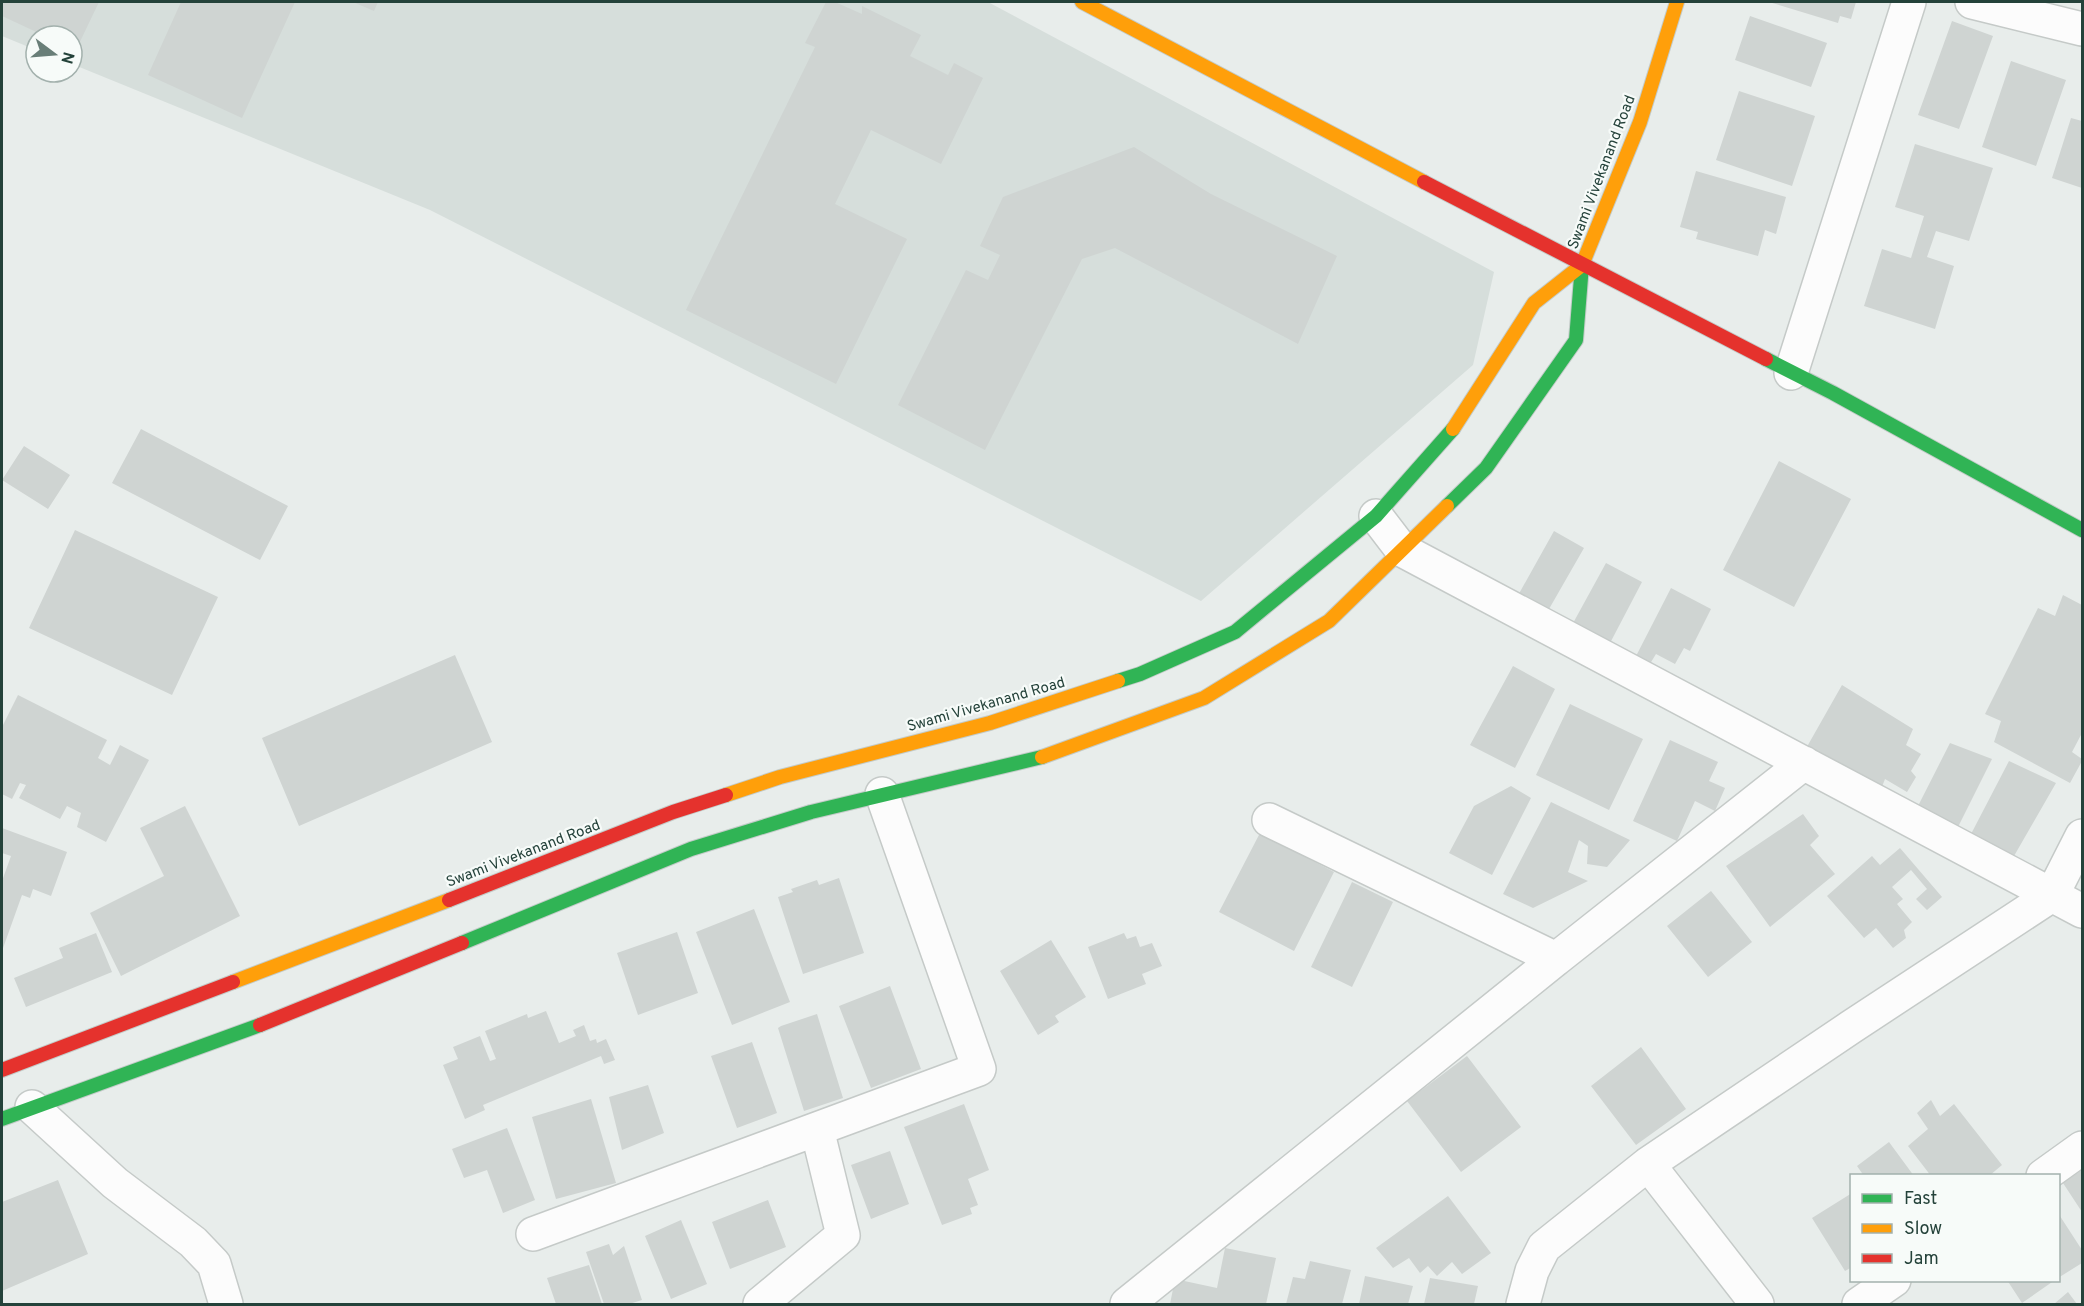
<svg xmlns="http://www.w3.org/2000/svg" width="2084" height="1306" font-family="Overpass,sans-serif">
  <rect width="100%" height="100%" fill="#e8edeb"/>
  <!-- built -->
  <path fill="#d6dedb" d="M2 2H988L1494 272 1473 365 1201 601 430 210 72 64V36H36V50L2 36Z"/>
  <!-- building -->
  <path fill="#cfd4d2" d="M2 2H99L76 50 72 48V36H45L2 16Z
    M181 2H295L242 118 148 75Z
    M353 2H378L374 11Z
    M826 2H835L862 14V6L921 35 910 56 948 75 954 63 983 78 941 164 871 130 835 204 907 239 836 384 686 310 815 47 805 43Z
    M1769 2H1856L1851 19 1840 16 1838 23Z
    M1750 16 1827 43 1811 87 1735 60Z
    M1952 21 1993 36 1959 129 1918 115Z
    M2011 61 2066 80 2036 166 1982 147Z
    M1739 91 1815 116 1792 186 1716 160Z
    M2071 118 2082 121V188L2052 178Z
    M1915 144 1993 168 1969 241 1936 231 1927 257 1954 266 1935 329 1864 306 1882 249 1911 258 1924 216 1895 207Z
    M1134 147 1211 194 1337 256 1298 344 1115 248 1082 259 985 450 898 405 966 270 988 280 1000 255 980 246 1003 197Z
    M1696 171 1786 197 1776 234 1765 230 1758 256 1696 239 1698 232 1680 227Z
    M141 429 288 506 260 560 112 483Z
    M24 446 70 475 48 509 2 480Z
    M1779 461 1851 499 1794 607 1723 570Z
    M75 530 218 597 172 695 29 628Z
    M1554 531 1584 548 1545 616 1516 599Z
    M1606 563 1642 582 1609 645 1572 625Z
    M1671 588 1711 609 1690 651 1684 648 1675 664 1656 654 1648 667 1634 660Z
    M2063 595 2082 605V733L2072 752 2082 759V761L2070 783 1994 742 2001 721 1985 714 2038 608 2055 616Z
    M455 655 492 742 299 826 262 738Z
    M1513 666 1555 689 1515 768 1470 745Z
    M1842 685 1913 729 1906 745 1921 754 1911 771 1916 777 1907 792 1885 779 1878 797 1804 752Z
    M18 695 107 740 98 758 110 765 120 745 149 760 106 842 77 827 81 813 67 806 60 819 19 798 26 785 20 783 12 799 2 794V727Z
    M1570 704 1643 739 1609 810 1536 775Z
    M1670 740 1718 762 1709 781 1725 788 1715 811 1695 801 1677 841 1633 821Z
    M1950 743 1992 759 1958 827 1918 806Z
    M2009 761 2056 783 2014 856 1970 836Z
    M1511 786 1531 798 1492 875 1449 853 1474 806Z
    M1551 802 1630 840 1607 867 1587 864 1588 846 1579 840 1568 872 1588 881 1533 908 1503 894Z
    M185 806 240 916 121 976 90 913 164 876 140 828Z
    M1803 814 1819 836 1810 845 1835 874 1770 927 1726 866Z
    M2 828 67 852 51 896 33 889 30 898 22 895 2 951V881L11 856 2 853Z
    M1260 833 1334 872 1294 951 1219 912Z
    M1900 848 1942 897 1927 910 1916 899 1927 889 1911 870 1892 887 1903 899 1897 904 1912 922 1904 930 1906 938 1893 948 1876 928 1864 938 1827 896 1872 856 1880 865Z
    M839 878 864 953 803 974 778 897 793 892 791 889 817 880 819 885Z
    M1352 882 1393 902 1352 987 1311 967Z
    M1711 891 1752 942 1708 977 1667 926Z
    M754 909 790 1002 732 1025 696 932Z
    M677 932 698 993 638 1015 617 953Z
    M96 933 112 972 26 1007 14 978 63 958 59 948Z
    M1124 933 1127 939 1136 936 1140 947 1152 943 1162 966 1142 974 1146 984 1108 999 1088 947Z
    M1051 940 1086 997 1055 1016 1059 1022 1038 1035 1000 971Z
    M890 986 921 1069 871 1088 839 1006Z
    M546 1011 559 1043 576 1036 573 1030 584 1025 590 1041 596 1039 597 1043 606 1039 615 1060 604 1064 601 1056 483 1105 485 1110 465 1119 443 1065 458 1059 453 1047 480 1036 490 1061 496 1059 485 1031 527 1014 528 1018Z
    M817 1014 843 1098 804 1111 778 1028 781 1026Z
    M752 1042 777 1113 737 1128 711 1056Z
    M1641 1047 1686 1109 1636 1145 1591 1086Z
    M1467 1056 1521 1127 1461 1172 1407 1101Z
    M648 1085 664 1133 622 1150 609 1097Z
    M591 1099 616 1183 556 1199 532 1117Z
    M1931 1100 1940 1116 1954 1104 2002 1165 1989 1176H1931L1908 1146 1928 1129 1917 1113Z
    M964 1104 989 1170 968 1179 978 1205 970 1208 972 1214 942 1225 904 1127Z
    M507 1128 535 1200 503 1213 487 1170 464 1178 452 1149Z
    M1889 1142 1914 1176H1864L1857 1166Z
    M890 1151 909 1204 871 1219 851 1165Z
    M2082 1170V1212L2063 1183Z
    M58 1180 88 1254 2 1291V1202Z
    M1852 1193V1267L1845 1271 1812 1218Z
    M1448 1196 1491 1253 1462 1274 1452 1262 1437 1276 1428 1266 1420 1273 1409 1258 1393 1268 1376 1248Z
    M768 1200 786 1247 730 1269 712 1222Z
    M2058 1213 2082 1250V1263L2058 1278Z
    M681 1220 707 1284 671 1299 645 1236Z
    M609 1244 613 1255 624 1246 642 1300 629 1304H604L586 1252Z
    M1225 1248 1276 1258 1266 1304H1170L1175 1279 1217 1288Z
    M1310 1261 1351 1270 1342 1304H1286L1293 1277 1305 1279Z
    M589 1265 602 1304H556L547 1278Z
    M1365 1276 1413 1286 1408 1304H1359Z
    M1430 1278 1478 1286 1474 1304H1424Z
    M2007 1280H2055L2022 1303Z
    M2068 1292 2077 1304H2054Z"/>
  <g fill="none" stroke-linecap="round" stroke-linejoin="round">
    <!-- street casing -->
    <g stroke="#c5cac8" stroke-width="36">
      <path id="street" d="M1972 2 2082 29
        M1791 373 1909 2
        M1376 516 1402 550 2082 911
        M1269 820 1556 959 1804 763
        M32 1107 115 1183 193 1242 214 1264 226 1304
        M2043 1176 2082 1148
        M533 1234 979 1069 882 794
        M760 1304 843 1235 817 1129
        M1127 1304 1556 959
        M1523 1304 1532 1271 1544 1247 1648 1164
        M1757 1304 1648 1164 1851 1027 2052 895 2082 836
        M1859 1304 1894 1280"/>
    </g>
    <!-- fast casing -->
    <g stroke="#c3cbc8" stroke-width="16">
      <path id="fast" d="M1766 359 1833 393 2082 530
        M1447 506 1486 468 1576 340 1582 265
        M1118 681 1140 674 1235 632 1376 516 1453 429
        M462 943 691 849 811 812 1042 757
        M2 1119 260 1025"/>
    </g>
    <!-- slow casing -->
    <g stroke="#c3cbc8" stroke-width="16">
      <path id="slow" d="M1082 2 1424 182
        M1453 429 1534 303 1582 265 1640 122 1677 2
        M1042 757 1204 698 1329 621 1447 506
        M726 795 780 777 990 723 1118 681
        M233 982 449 900"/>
    </g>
    <!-- jam casing -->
    <g stroke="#c3cbc8" stroke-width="16">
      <path id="jam" d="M1424 182 1766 359
        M449 900 673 812 726 795
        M260 1025 462 943
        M2 1070 233 982"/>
    </g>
    <!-- street -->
    <use href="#street" stroke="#fcfcfc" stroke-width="33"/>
    <!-- fast -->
    <use href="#fast" stroke="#30b455" stroke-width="14"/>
    <!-- slow -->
    <use href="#slow" stroke="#ff9f0a" stroke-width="14"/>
    <!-- jam -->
    <use href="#jam" stroke="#e5322d" stroke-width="14"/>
  </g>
  <g text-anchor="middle" stroke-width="4.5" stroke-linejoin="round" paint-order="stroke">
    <!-- street labels -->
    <g font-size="15" fill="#24423a" stroke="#f7fbf9">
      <text transform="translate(1601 172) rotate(-69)" y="5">Swami Vivekanand Road</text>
      <text transform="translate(986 704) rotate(-16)" y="5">Swami Vivekanand Road</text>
      <text transform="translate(523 853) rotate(-21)" y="5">Swami Vivekanand Road</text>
    </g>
  </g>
  <!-- border -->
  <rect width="2084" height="1306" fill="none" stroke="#24423a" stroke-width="6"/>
  <!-- legend -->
  <rect x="1850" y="1174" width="210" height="108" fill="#f7fbf9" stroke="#a3b1ad" stroke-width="1.5"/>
  <rect x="1862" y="1194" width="30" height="9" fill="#30b455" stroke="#a3b1ad" stroke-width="1.5"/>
  <text x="1904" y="1204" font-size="18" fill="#24423a">Fast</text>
  <rect x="1862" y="1224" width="30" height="9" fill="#ff9f0a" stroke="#a3b1ad" stroke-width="1.5"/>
  <text x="1904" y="1234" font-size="18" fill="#24423a">Slow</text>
  <rect x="1862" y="1254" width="30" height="9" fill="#e5322d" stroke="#a3b1ad" stroke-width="1.5"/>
  <text x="1904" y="1264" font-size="18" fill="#24423a">Jam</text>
  <!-- north arrow -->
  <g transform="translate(54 54) rotate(106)"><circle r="28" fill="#f7fbf9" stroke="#a3b1ad" stroke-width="1.5"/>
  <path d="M0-4.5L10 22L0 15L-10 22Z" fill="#697e78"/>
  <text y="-9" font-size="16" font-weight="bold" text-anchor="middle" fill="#24423a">N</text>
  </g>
</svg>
